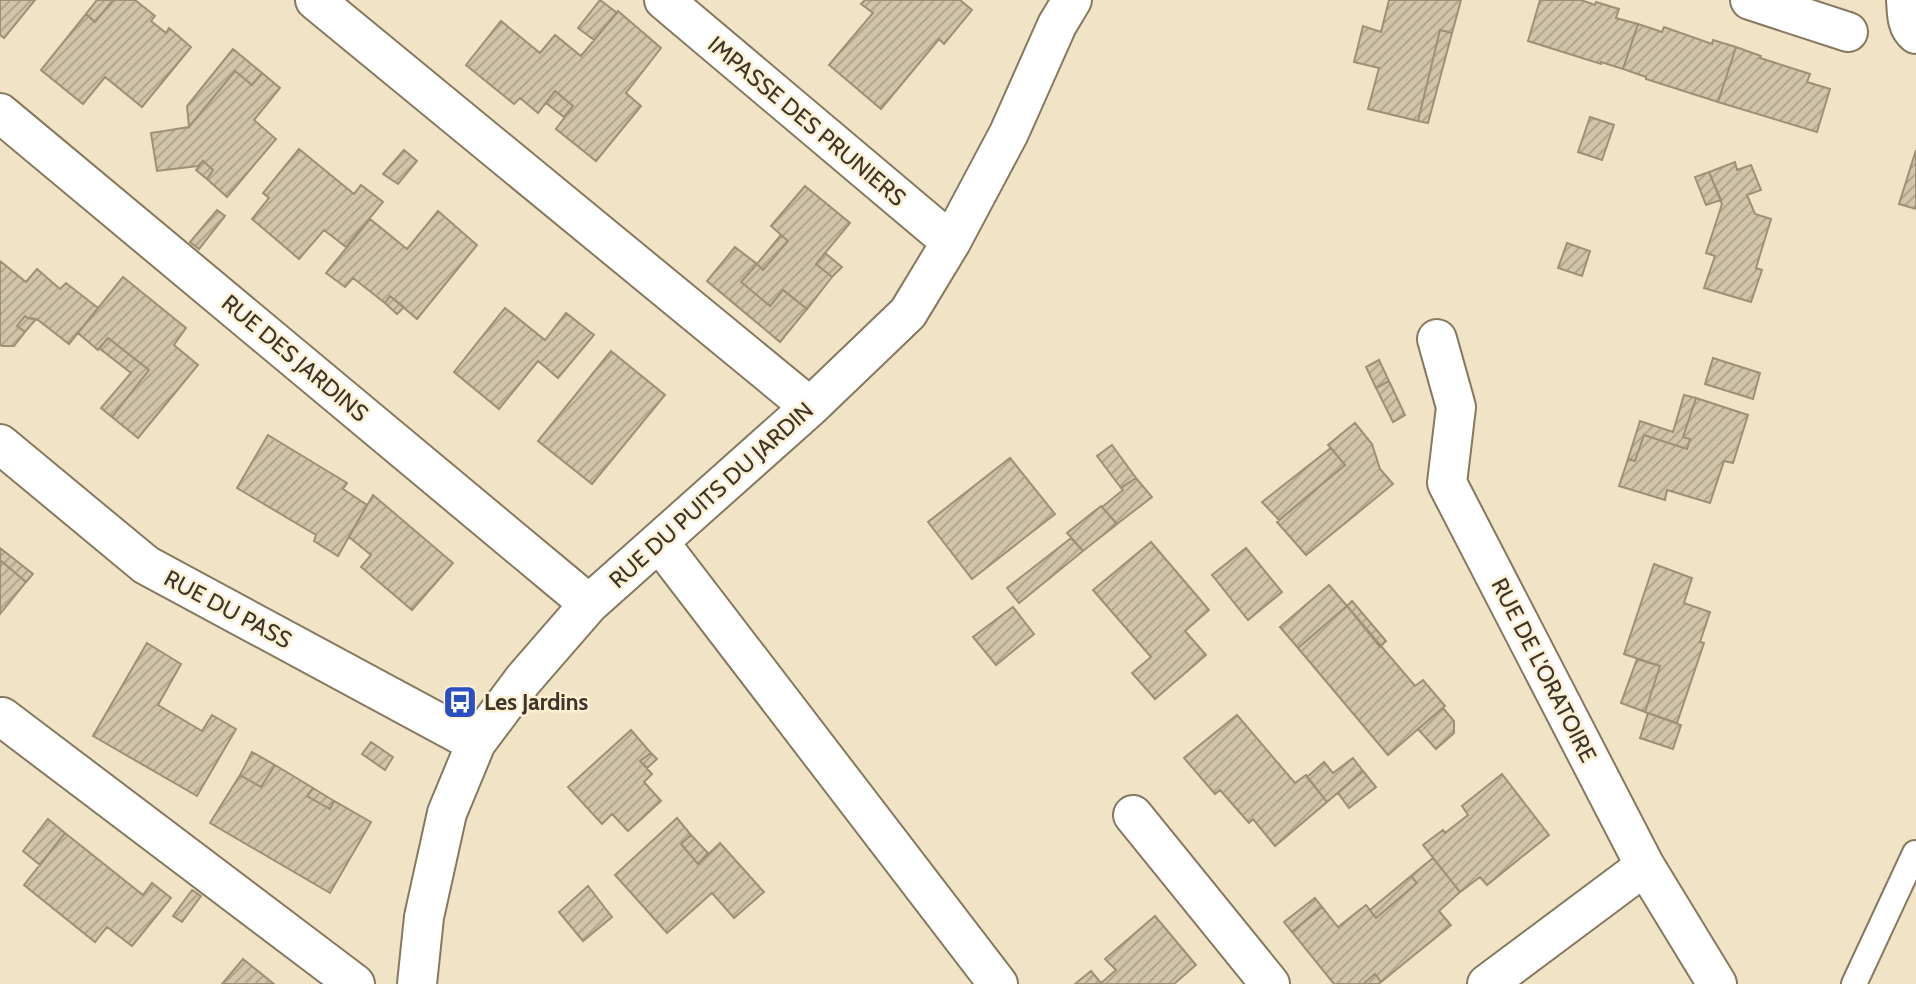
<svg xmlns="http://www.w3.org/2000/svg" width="1916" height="984" font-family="Cabin,sans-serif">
  <defs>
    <pattern id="building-hatch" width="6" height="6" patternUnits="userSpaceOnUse" patternTransform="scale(1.75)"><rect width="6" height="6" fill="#d1c4a8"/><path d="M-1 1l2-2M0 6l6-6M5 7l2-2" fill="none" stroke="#aba089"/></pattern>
  </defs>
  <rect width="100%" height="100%" fill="#f1e3c6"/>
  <!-- building -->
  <path fill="url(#building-hatch)" stroke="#9d9076" stroke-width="2" d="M0 0H35L4 38 0 35Z
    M97 0H113L95 22 86 14Z
    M113 0H135L155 16 151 21 166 33 169 28 191 47 142 107 105 77 83 104 41 70 86 14 95 22Z
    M600 0 617 13 594 40 578 28Z
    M865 0H960L972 10 944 44 939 39 881 109 829 65 873 13 861 4Z
    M1389 0H1461L1452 33 1440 30 1418 121 1368 109 1379 68 1354 62 1363 26 1381 32Z
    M1540 0H1581L1595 5 1596 2 1619 9 1616 18 1638 24 1623 69 1601 62V64L1528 41Z
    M618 11 661 48 626 93 641 106 596 161 556 129 573 106 555 91 538 113 520 98 514 104 466 65 501 21 540 53 555 35 581 56Z
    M1638 24 1662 32 1664 27 1712 44 1713 40 1736 47 1718 102 1646 79V77L1623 69Z
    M1440 30 1452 33 1428 123 1418 121Z
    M1736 47 1761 56 1760 58 1810 74 1807 82 1830 89 1817 132 1718 102Z
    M233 49 262 73 252 85 235 71 189 127 187 106Z
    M235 71 252 85 262 73 280 88 254 120 276 139 227 197 207 179 213 170 203 161 198 166 157 171 151 133 189 127Z
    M555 91 573 106 564 117 546 103Z
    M1590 117 1614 125 1602 160 1578 152Z
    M299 149 354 194 361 185 383 202 346 247 324 230 299 259 252 219 269 198 263 193Z
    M404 150 417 161 398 184 383 174Z
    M1916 150V209L1899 204Z
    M203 161 213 170 207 179 196 170Z
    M1735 162 1737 170 1751 165 1761 190 1747 195 1755 214 1771 219 1756 268 1762 270 1751 302 1704 288 1715 256 1706 253 1722 204 1709 172Z
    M1709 172 1721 200 1706 205 1695 177Z
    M805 186 850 223 816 264 832 277 807 309 783 290 770 306 741 282 757 264 763 270 788 241 771 226Z
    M217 210 225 216 199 249 190 242Z
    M438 211 477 245 417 319 390 296 385 303 353 278 345 287 326 273 370 219 407 249Z
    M781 235 788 241 763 270 757 264Z
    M1567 243 1590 251 1582 276 1558 268Z
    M735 247 757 264 741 282 770 306 783 290 807 309 780 342 707 281Z
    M825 253 842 267 832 277 816 264Z
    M0 261 26 282 37 269 60 289 66 283 98 308 69 344 38 320 28 318 25 316 17 326 25 332 14 346H2L0 345Z
    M123 277 186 328 174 345 198 365 138 438 112 417 149 370 108 338 98 350 78 333Z
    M390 296 404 307 397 314 385 303Z
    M505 308 545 340 566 313 594 335 558 378 538 361 499 409 454 372Z
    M25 316 28 318 36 319 25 332 17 326Z
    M108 338 149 370 112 417 101 408 131 373 99 348Z
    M611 351 665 395 592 484 538 441Z
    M1713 358 1760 373 1753 399 1705 384Z
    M1379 360 1389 381 1376 388 1366 367Z
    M1389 381 1405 415 1393 422 1376 388Z
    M1684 395 1696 398 1683 437 1690 439 1687 449 1644 435 1635 461 1628 459 1640 421 1673 432Z
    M1696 398 1748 415 1733 463 1724 461 1710 503 1667 490 1665 500 1619 486 1628 459 1635 461 1644 435 1687 449 1690 439 1683 437Z
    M1355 423 1372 444 1380 469 1393 484 1306 555 1277 522 1345 465 1328 445Z
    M268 435 347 483 343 489 367 505 338 556 314 541 316 535 237 488Z
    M1112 445 1136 478 1121 488 1097 456Z
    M1331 448 1345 465 1279 520 1262 502Z
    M1010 458 1055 514 972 579 928 522Z
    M1136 478 1152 497 1117 524 1102 507 1123 490 1121 488Z
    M373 495 453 563 412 610 361 567 371 555 349 537Z
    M1101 506 1117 524 1083 551 1067 533Z
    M1071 538 1083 551 1019 603 1007 588Z
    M1151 542 1209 610 1185 631 1206 655 1155 699 1132 673 1151 657 1093 590Z
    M0 548 33 574 26 582 0 560Z
    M1246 548 1282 592 1248 620 1212 575Z
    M0 560 26 582 0 614Z
    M1654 564 1692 578 1684 603 1710 612 1700 642 1704 643 1677 723 1645 712 1660 666 1624 654Z
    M1329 585 1347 606 1298 648 1280 627Z
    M1352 601 1386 641 1380 647 1347 606Z
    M1347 606 1415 686 1423 680 1445 706 1388 755 1298 648Z
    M1013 607 1034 634 996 665 973 637Z
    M147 643 181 664 158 705 202 731 212 715 236 729 197 796 93 736Z
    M1637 659 1660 666 1645 712 1621 703Z
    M1443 708 1454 721V733L1436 749 1418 729Z
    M1648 713 1681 725 1673 749 1640 738Z
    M1237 715 1295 783 1306 775 1327 802 1275 846 1253 819 1249 823 1220 790 1215 794 1184 758Z
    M631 730 651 753 640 761 652 774 644 782 661 801 628 831 612 814 602 824 568 787Z
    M371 742 393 757 385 770 362 754Z
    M252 752 275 765 261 787 240 775Z
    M651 753 657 759 647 768 640 761Z
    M1353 758 1363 771 1327 802 1307 777 1324 762 1333 773Z
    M275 765 313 788 307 796 330 809 334 801 371 822 330 893 210 823 240 775 261 787Z
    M1363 771 1376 787 1349 808 1338 793Z
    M1502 774 1549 835 1487 885 1480 877 1460 892 1423 845 1443 830 1445 833 1468 815 1462 806Z
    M313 788 334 801 330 809 307 796Z
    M677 818 691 835 681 844 698 864 720 843 764 892 734 918 712 893 667 933 615 875Z
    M48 819 65 833 40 865 23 851Z
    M65 833 143 895 152 883 171 898 132 946 107 927 95 942 24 885Z
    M691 835 708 853 698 864 681 844Z
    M1433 858 1460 892 1439 911 1451 925 1381 982 1375 974 1363 984H1334L1292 932 1322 907 1338 927 1366 905 1376 918 1417 883 1411 876Z
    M1411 876 1417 883 1376 918 1370 910Z
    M588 886 612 917 583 941 559 912Z
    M192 890 201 896 182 922 173 916Z
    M1315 898 1322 907 1292 932 1284 922Z
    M1155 916 1196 965 1174 984H1100L1116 970 1105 959Z
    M243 959 274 984H222Z
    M1091 971 1101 983 1100 984H1075Z
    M1375 974 1381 982 1379 984H1363Z"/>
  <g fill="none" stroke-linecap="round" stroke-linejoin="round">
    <!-- lane casing -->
    <g stroke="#85795f" stroke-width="28">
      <path id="lane" d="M1854 984 1915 853"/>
    </g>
    <!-- street casing -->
    <g stroke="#85795f" stroke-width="42">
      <path id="street" d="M315 0 810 407
        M664 0 951 242
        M1750 0 1848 32
        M1906 0C1907 12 1906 26 1916 34
        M0 113 589 604
        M1437 339 1456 407 1447 483 1645 866 1717 984
        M0 444 146 565 476 743
        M659 542 998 984
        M0 719 2 717 355 984
        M1133 815 1270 984
        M417 984 424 917 447 813 476 743 523 680 589 604 810 407 908 313 951 242 1009 133 1057 25 1072 0
        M1487 984 1645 866"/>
    </g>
    <!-- lane -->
    <use href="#lane" stroke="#fff" stroke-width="24"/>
    <!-- street -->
    <use href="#street" stroke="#fff" stroke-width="38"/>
  </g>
  <!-- icons -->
  <defs>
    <g id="bus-square" transform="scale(1.75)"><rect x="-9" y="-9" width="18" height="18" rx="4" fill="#2b4fbe" stroke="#fef0d3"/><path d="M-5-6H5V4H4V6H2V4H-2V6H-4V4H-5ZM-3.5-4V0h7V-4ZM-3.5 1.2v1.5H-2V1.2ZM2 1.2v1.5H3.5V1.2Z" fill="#fff"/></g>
  </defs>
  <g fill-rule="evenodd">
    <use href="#bus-square" x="460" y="702"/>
  </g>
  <g text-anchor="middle" stroke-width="5" stroke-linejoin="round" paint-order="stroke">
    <!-- street labels -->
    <g font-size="23" fill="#3b352a" stroke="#fef0d3">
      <text transform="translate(807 121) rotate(40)" y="8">IMPASSE DES PRUNIERS</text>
      <text transform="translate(295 358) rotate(40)" y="8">RUE DES JARDINS</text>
      <text transform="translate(711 495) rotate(-42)" y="8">RUE DU PUITS DU JARDIN</text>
      <text transform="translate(228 609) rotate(28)" y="8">RUE DU PASS</text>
      <text transform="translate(1544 670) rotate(63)" y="8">RUE DE L'ORATOIRE</text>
    </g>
    <!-- poi labels -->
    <g font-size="23" font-weight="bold" fill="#3b352a" stroke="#fef0d3" text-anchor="start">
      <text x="484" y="710">Les Jardins</text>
    </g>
  </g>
</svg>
